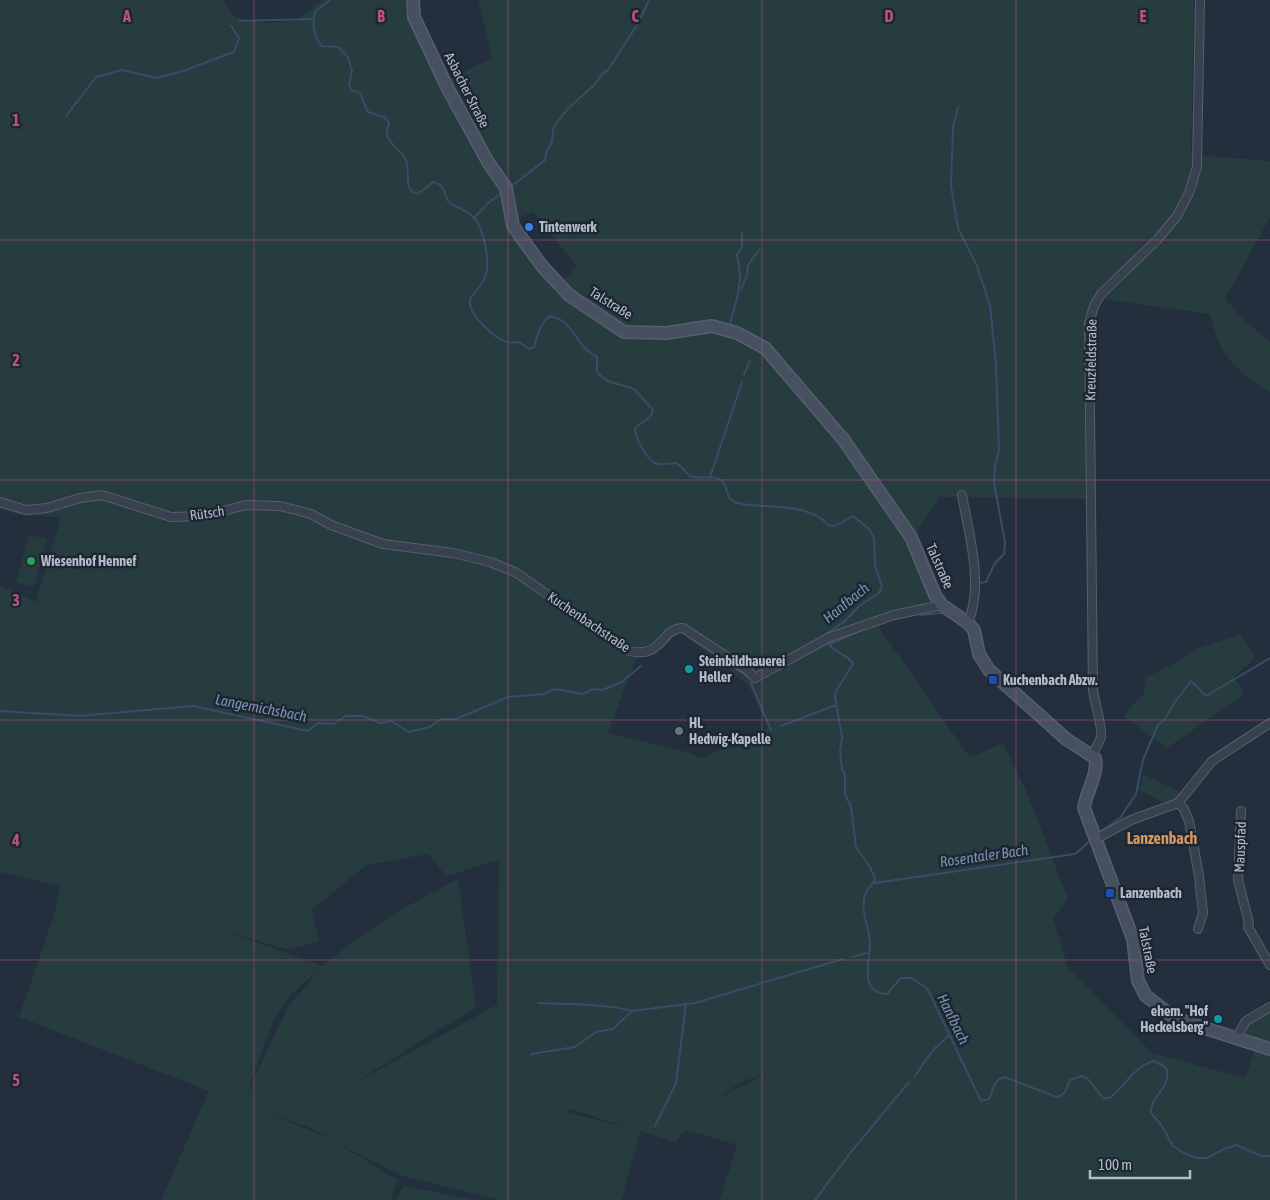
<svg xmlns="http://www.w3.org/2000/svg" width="1270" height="1200" font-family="'Asap Condensed',sans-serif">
  <rect width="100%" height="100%" fill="#242f3e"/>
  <!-- green -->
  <path fill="#263c3f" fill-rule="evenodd" d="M0 0H222L235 17 266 23 297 20 322 0H418L420 15 449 79 492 58 478 0H1194L1191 155 1270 161V217L1225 299 1248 324 1270 341V392C1234 368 1220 358 1210 314L1101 299 1094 319 1096 499 940 497 914 536 943 601 876 623 970 758 1003 743 1027 793 1068 899 1053 919 1068 967 1152 1053 1245 1078 1255 1049 1244 1031 1248 1025 1270 1010V1200H720L737 1145 686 1130 675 1142 640 1131 622 1200H500L399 1175 334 1141 398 1180 391 1200H161L209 1091 19 1017 54 915 60 886 0 872V585L36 602 61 517 19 515 0 509ZM533 212 577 267 562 280 544 263 515 219ZM672 625 749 686 768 728 702 758 687 752 608 733 639 651 657 641ZM428 854 446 876 499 860 497 1005 349 1086 476 1007 458 879C410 904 363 930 323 966L222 930 286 949 319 942 312 910 366 865ZM319 970 288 1007 247 1093 273 1021 291 994ZM761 1076 719 1098 742 1081ZM570 1109 626 1127 565 1112ZM262 1111 313 1129 331 1139Z
    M29 535 47 539 34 587 16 582Z
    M1241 634 1255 658 1234 677 1245 694 1167 748 1125 717 1124 715 1144 693 1146 677 1175 663 1198 648Z
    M1143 774 1180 792 1178 798 1167 804 1139 790Z
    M404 1186 475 1200H395Z"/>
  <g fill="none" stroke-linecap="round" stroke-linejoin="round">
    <!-- stream -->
    <path stroke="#394c67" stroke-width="2" d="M330 0 315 12C312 23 313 37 322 46L338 47 348 57 352 71 349 85 351 90 360 93 368 112 384 117 389 122C389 126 386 130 387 134 388 144 402 150 406 160 410 170 405 180 411 191L418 194 433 182C449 186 442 198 451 204 459 208 468 211 474 218 484 229 491 263 485 277 482 286 475 291 470 299 467 314 494 338 507 342 511 343 516 342 519 342L529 349 534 347C537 337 540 322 550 316 576 321 574 346 597 357V372C608 385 619 383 634 389L653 410 650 417 635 428C635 438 646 458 655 463 661 466 670 463 676 463 683 466 685 475 693 477 702 479 717 474 723 482 728 488 726 501 737 503 762 509 811 502 828 525L835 526 853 516 869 529 874 538 875 565 882 587 879 593 859 606 845 621 824 635 825 638
      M239 21 313 19
      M958 107 953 127 951 186 958 228 977 266 990 305 996 365 999 450 995 466 994 483 1005 542 1004 554 995 563 986 582 979 583
      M66 116 96 77 122 70 157 78 186 70 234 52 239 38 231 26
      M513 185 545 160C545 152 549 149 552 142 553 138 552 134 553 130 561 112 578 100 592 87 599 81 599 74 608 70L639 22 649 0
      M474 218 488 203 503 192
      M741 290 747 275 748 265 759 250
      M730 323C737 299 744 280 737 255L742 247V232
      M744 375 750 360
      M710 477 742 382
      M921 615 941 613
      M893 619 911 616
      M694 639 748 677
      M827 642C833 653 847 653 853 664L836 691 835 697 842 737 840 751 842 769 845 775V794L851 807 856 847 870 867 875 879C874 885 868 887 866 892 859 909 869 926 870 942 871 958 857 993 887 994L901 978H911L927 988 981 1101 989 1099C994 1089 993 1080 1005 1077L1056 1097C1067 1095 1066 1089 1070 1080L1081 1076 1087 1078 1103 1098H1110C1126 1085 1133 1068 1153 1061L1166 1067C1173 1089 1150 1094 1151 1113L1162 1126 1173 1146 1184 1153 1197 1158H1207L1224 1149 1236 1145 1262 1156H1270
      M829 645 859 631
      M751 683 771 730
      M0 711 79 716 193 706 308 731 318 723 333 724 346 716H363L380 723 391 721 409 732 430 727 441 719H456L508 697 545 694 554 689 583 694 593 689 602 690 620 683 641 666
      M781 726 836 705
      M1099 833 1120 818 1136 794 1143 760 1158 725 1165 719 1174 703 1191 681 1206 696 1270 658
      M875 883 1075 854 1092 839
      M852 957 867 953
      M538 1003C567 1005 605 1003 632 1011
      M531 1054 575 1047 596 1032 613 1029 632 1011 695 1003 843 959
      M915 1076 933 1050 948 1036
      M655 1126 676 1083 686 1004
      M815 1200 851 1152 909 1082"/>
    <!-- street casing -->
    <g stroke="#565f6c" stroke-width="10">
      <path id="street" d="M962 495C969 535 984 584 968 623
        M0 502 26 510 47 508 80 498 102 495 171 517 204 516 246 505 280 506 311 514 331 525 383 544 453 553 490 562 515 572 629 651C664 659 660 628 683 628L747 670 755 678 830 637 894 615 942 605
        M1092 755C1095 749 1099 743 1101 737 1103 729 1094 701 1093 689L1089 323 1094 306 1101 294 1157 240 1177 216 1189 193 1197 167 1200 0
        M1178 803 1184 809 1189 821 1199 876 1203 913 1198 929
        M1241 811 1238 880 1249 923 1248 927 1270 965
        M1096 839 1131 820 1178 803 1212 761 1270 723
        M1236 1038 1246 1021 1270 1007"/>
    </g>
    <!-- secondary casing -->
    <g stroke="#565f6c" stroke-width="14">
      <path id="secondary" d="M413 0 414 17 448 89 488 162 506 188 513 226 542 266 569 295 624 332 666 333 712 326 737 333 765 348 843 439 911 537 935 595 942 605 968 623 974 630 979 654 989 670 1066 739 1095 758C1099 773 1086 792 1084 808L1133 939 1138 981 1146 996 1172 1016 1186 1022 1270 1049"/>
    </g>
    <!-- street -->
    <use href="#street" stroke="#38414e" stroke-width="8"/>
    <!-- secondary -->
    <use href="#secondary" stroke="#465061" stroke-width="11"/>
  </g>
  <!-- grid -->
  <path fill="none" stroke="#bd5182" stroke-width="1" stroke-opacity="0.55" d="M254 0V1200M508 0V1200M762 0V1200M1016 0V1200M0 240H1270M0 480H1270M0 720H1270M0 960H1270"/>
  <!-- markers -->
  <circle fill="#3f7fe0" stroke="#1d2633" stroke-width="2" cx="529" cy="227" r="5"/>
  <circle fill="#2e9e5b" stroke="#1d2633" stroke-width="2" cx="31" cy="561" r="5"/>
  <g fill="#0f9aa8" stroke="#1d2633" stroke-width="2">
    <circle cx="689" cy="669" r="5"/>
    <circle cx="1218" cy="1019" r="5"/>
  </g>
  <g fill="#1a4fb4" stroke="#1d2633" stroke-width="2">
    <rect x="988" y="675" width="10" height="10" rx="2.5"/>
    <rect x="1105" y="888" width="10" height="10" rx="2.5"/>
  </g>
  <circle fill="#6b7280" stroke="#1d2633" stroke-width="2" cx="679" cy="731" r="5"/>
  <g text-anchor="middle" stroke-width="5" stroke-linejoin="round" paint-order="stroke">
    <!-- street labels -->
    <g font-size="14" fill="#b4bcc9" stroke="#1d2633">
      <text transform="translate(467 90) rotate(63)" y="5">Asbacher Straße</text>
      <text transform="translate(611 303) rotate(32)" y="5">Talstraße</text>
      <text transform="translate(1091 360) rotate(-89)" y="5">Kreuzfeldstraße</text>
      <text transform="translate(207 513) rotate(-8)" y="5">Rütsch</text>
      <text transform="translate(940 566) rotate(66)" y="5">Talstraße</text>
      <text transform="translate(589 622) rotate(34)" y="5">Kuchenbachstraße</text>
      <text transform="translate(1240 847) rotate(-88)" y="5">Mauspfad</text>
      <text transform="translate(1148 950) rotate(79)" y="5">Talstraße</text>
    </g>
    <!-- poi labels -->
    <g font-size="14" font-weight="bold" fill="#b4bcc9" stroke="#1d2633" text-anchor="start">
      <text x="539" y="232">Tintenwerk</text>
      <text x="41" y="566">Wiesenhof Hennef</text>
      <text x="699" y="666">Steinbildhauerei<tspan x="699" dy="16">Heller</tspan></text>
      <text x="1003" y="685">Kuchenbach Abzw.</text>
      <text x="689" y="728">Hl.<tspan x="689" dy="16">Hedwig-Kapelle</tspan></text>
      <text x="1120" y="898">Lanzenbach</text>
      <text x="1208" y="1016" text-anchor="end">ehem. "Hof<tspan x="1208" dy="16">Heckelsberg"</tspan></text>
    </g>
    <!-- water labels -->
    <g font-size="15" font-style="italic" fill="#7c92b1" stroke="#1d2633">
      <text transform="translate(846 603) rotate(-39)" y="5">Hanfbach</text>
      <text transform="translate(261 708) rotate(11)" y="5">Langemichsbach</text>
      <text transform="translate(984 856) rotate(-8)" y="5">Rosentaler Bach</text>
      <text transform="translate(953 1019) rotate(64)" y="5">Hanfbach</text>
    </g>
    <!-- quarter labels -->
    <g font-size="16" font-weight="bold" fill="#d59563" stroke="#1d2633">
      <text x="1162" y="844">Lanzenbach</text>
    </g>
  </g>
  <g font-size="16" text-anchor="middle" font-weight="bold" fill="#bd5182" stroke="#1d2633" stroke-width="5" stroke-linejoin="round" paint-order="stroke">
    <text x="127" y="22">A</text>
    <text x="381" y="22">B</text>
    <text x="635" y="22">C</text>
    <text x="889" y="22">D</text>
    <text x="1143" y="22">E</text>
    <text x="16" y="126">1</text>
    <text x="16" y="366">2</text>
    <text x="16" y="606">3</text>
    <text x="16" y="846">4</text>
    <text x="16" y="1086">5</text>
  </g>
  <!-- scale -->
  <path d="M1090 1170v8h100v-8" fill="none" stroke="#b4bcc9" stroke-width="2.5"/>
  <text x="1098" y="1170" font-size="15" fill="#b4bcc9" stroke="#1d2633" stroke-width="4" paint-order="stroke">100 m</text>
</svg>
